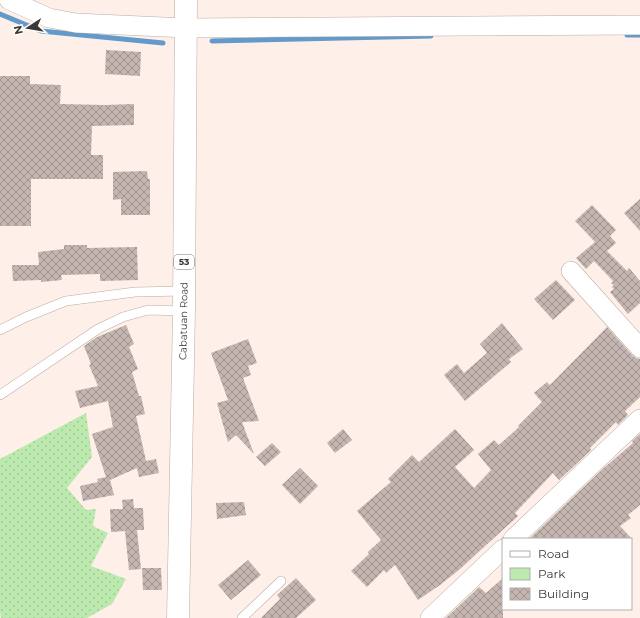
<svg xmlns="http://www.w3.org/2000/svg" width="640" height="618" font-family="Montserrat,sans-serif">
  <defs>
    <pattern id="green-dots" width="8" height="8" patternUnits="userSpaceOnUse"><rect width="8" height="8" fill="#bceaae"/><path d="M2 2h.1M6 6h.1" fill="none" stroke="#a2c996" stroke-width="1.8" stroke-linecap="round"/></pattern>
    <pattern id="building-cross-hatch" width="8" height="8" patternUnits="userSpaceOnUse"><rect width="8" height="8" fill="#c4b5b1"/><path d="M0 0l8 8M0 8l8-8" fill="none" stroke="#a09491"/></pattern>
  </defs>
  <rect width="100%" height="100%" fill="#fef0e8"/>
  <!-- green -->
  <path fill="url(#green-dots)" d="M86 413 92 457 67 488 86 510 96 509 93 526 108 533 91 566 126 579 112 604 87 618H1L0 613V459Z"/>
  <g fill="none" stroke-linecap="round" stroke-linejoin="round">
    <!-- stream -->
    <path stroke="#619acb" stroke-width="5" d="M0 14 41 31 163 43
      M627 35H640
      M212 41 431 36"/>
  </g>
  <!-- building -->
  <path fill="url(#building-cross-hatch)" d="M106 50 141 52 140 76 105 74Z
    M0 76H30V84L61 85 60 104 105 105 134 104V125L92 126 91 155H103V179H31V226H0Z
    M147 171 148 179H150V215H121V199L113 200V172Z
    M640 199V231L624 213Z
    M592 205 616 230 610 236 616 243 607 251 627 271 629 268 640 281V303L628 314 610 292 614 289 612 287 614 285 611 283 613 281 594 261 586 269 576 258 595 242 575 221Z
    M64 245H87V248L137 247 138 280 100 281V274L61 275 62 280 41 282V280L13 281 12 265H39L38 252 64 249Z
    M556 280 575 300 553 320 534 299Z
    M502 323 523 349 509 359 511 362 465 401 444 375 457 364 464 373 487 353 480 344Z
    M126 325 134 344 129 347 138 369 132 372 139 396H141L145 414 136 416 146 461 156 459 159 473 139 477 137 468 110 480 114 495 83 501 80 486 98 482 97 479 106 477 92 434 113 427 108 401 80 408 75 391 98 386 89 365 91 364 84 346 97 337Z
    M607 327 632 355 636 358 640 359V397L625 411 628 415 618 425 616 422 590 448 591 450 559 480 553 473 515 513 518 516 460 569 440 585 418 600 395 565 386 573 384 570 367 587 351 571 369 554 368 552 381 540 357 511 391 482 388 479 412 455 419 462 455 429 474 450 455 467 474 488 491 470 478 454 494 440 499 445 519 427 518 426 542 402 534 393 547 382 550 385Z
    M248 339 257 363 248 366 251 375 243 378 259 421 242 422 254 454 236 435 228 442 217 403 228 400 211 353Z
    M343 429 352 440 335 453 327 443Z
    M640 434V505L628 515 631 518 620 526 632 539H529L605 467 633 443 632 441Z
    M272 443 281 452 265 466 256 457Z
    M300 468 318 486 300 504 282 485Z
    M133 499 134 508H143L144 530H137L141 569 129 570 125 531 111 532 110 509H123L122 500Z
    M244 502 246 515 217 519 216 503Z
    M248 560 261 575 231 600 218 585Z
    M142 568H161L162 590H143Z
    M296 578 316 600 296 618H261L280 599 277 595Z
    M503 578V618H446L479 587 486 593Z"/>
  <g fill="none" stroke-linecap="round" stroke-linejoin="round">
    <!-- service casing -->
    <g stroke="#b9aca4" stroke-width="10">
      <path id="service" d="M0 330 26 317 66 301 135 292 184 291
        M0 395 98 329 123 317 148 310 184 311
        M242 618 281 581"/>
    </g>
    <!-- minor casing -->
    <g stroke="#b9aca4" stroke-width="20">
      <path id="minor" d="M9 0 49 18 76 23 186 28 640 25
        M571 271 640 348
        M513 539 640 419
        M430 618 503 549"/>
    </g>
    <!-- trunk casing -->
    <g stroke="#b9aca4" stroke-width="23">
      <path id="trunk" d="M178 618 184 311 186 0"/>
    </g>
    <!-- service -->
    <use href="#service" stroke="#fff" stroke-width="9"/>
    <!-- minor -->
    <use href="#minor" stroke="#fff" stroke-width="19"/>
    <!-- trunk -->
    <use href="#trunk" stroke="#fff" stroke-width="22"/>
  </g>
  <g text-anchor="middle" stroke-width="3" stroke-linejoin="round" paint-order="stroke">
    <!-- shield labels -->
    <rect fill="#fff" stroke="#767371" stroke-width="1" x="174" y="255" width="20" height="14" rx="3"/>
    <g font-size="9" font-weight="bold" fill="#3c3734">
      <text x="184" y="265">53</text>
    </g>
    <!-- street labels -->
    <g font-size="10" fill="#3c3734" stroke="#fff">
      <text transform="translate(183 321) rotate(-89)" y="4">Cabatuan Road</text>
    </g>
  </g>
  <!-- legend -->
  <rect x="502" y="538" width="130" height="72" fill="#ffffff" stroke="#b1afae"/>
  <rect x="510" y="551" width="20" height="6" fill="#ffffff" stroke="#b1afae"/>
  <text x="538" y="558" font-size="12" fill="#3c3734">Road</text>
  <rect x="510" y="568" width="20" height="12" fill="#bceaae" stroke="#b1afae"/>
  <text x="538" y="578" font-size="12" fill="#3c3734">Park</text>
  <rect x="510" y="588" width="20" height="12" fill="url(#building-cross-hatch)" stroke="#b1afae"/>
  <text x="538" y="598" font-size="12" fill="#3c3734">Building</text>
  <!-- north arrow -->
  <g transform="translate(28 28) rotate(258)" stroke="#ffffff" stroke-width="3" paint-order="stroke">
  <path d="M0-3L7 15L0 10L-7 15Z" fill="#3c3734"/>
  <text y="-6" font-size="11" font-weight="bold" text-anchor="middle" fill="#3c3734">N</text>
  </g>
</svg>
